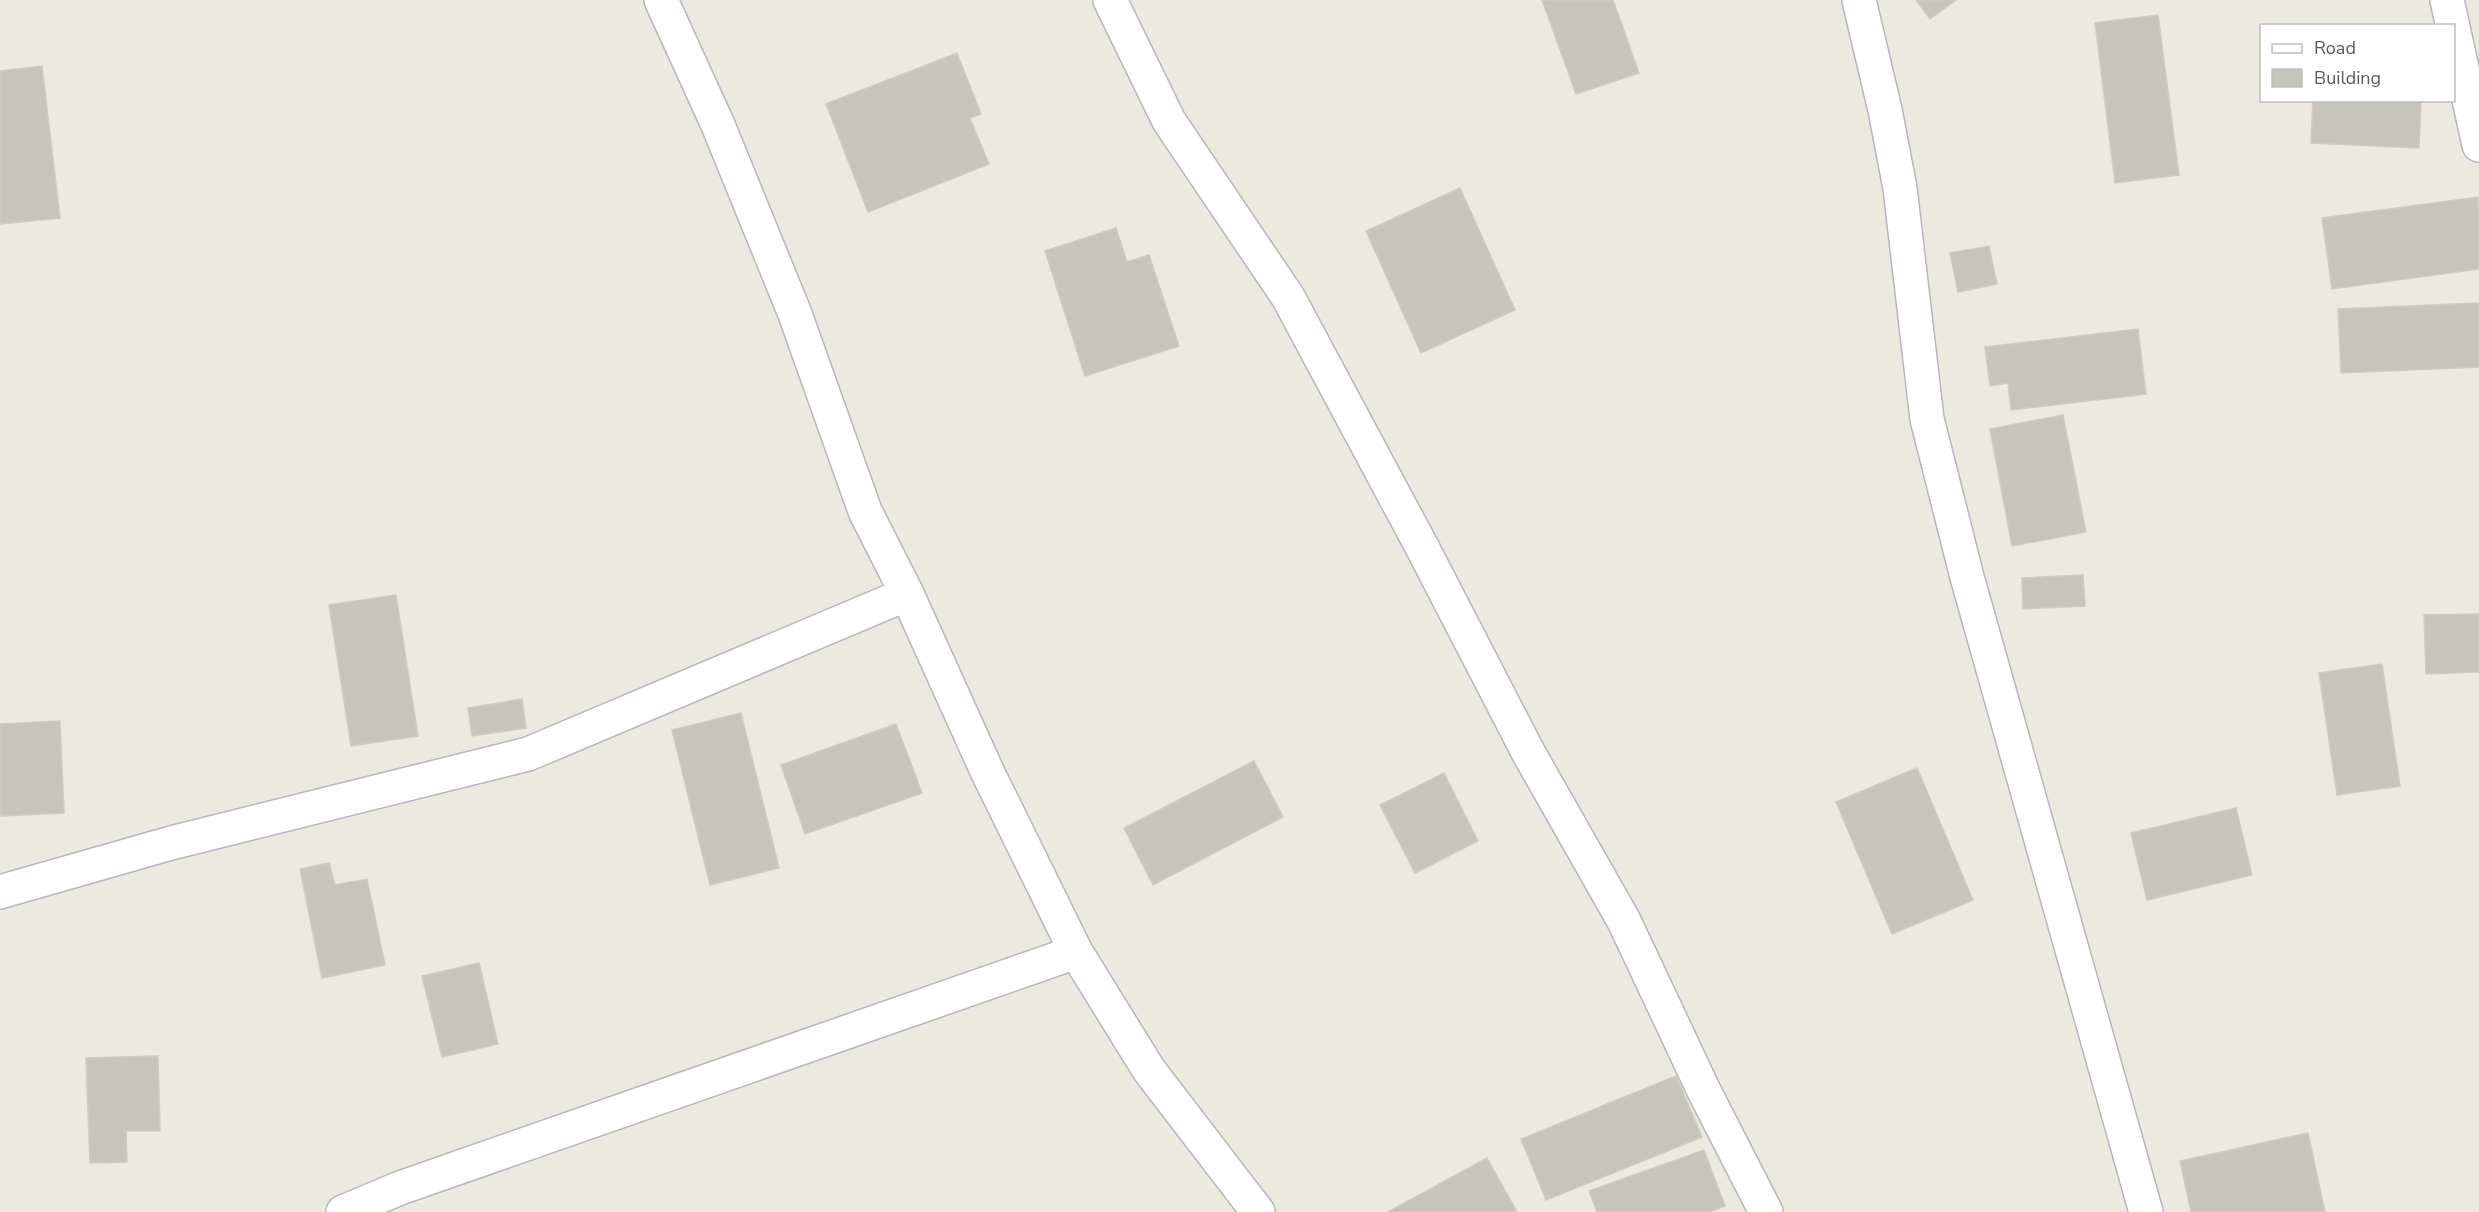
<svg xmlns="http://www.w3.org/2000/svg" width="2479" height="1212" font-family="'Nunito Sans',sans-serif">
  <rect width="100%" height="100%" fill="#ece9de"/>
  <!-- building -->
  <path fill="#c7c4bb" stroke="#d1cbbc" stroke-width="1.5" d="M1542 0H1613L1639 73 1576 94Z
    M1916 0H1956L1930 19Z
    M2158 15 2179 175 2115 183 2095 23Z
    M957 53 981 114 970 118 989 164 868 212 826 104Z
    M42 66 60 218 0 224V71Z
    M2313 100H2421L2419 148 2311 143Z
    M1460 188 1515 310 1421 353 1366 231Z
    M2478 197 2479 269 2332 289 2322 218Z
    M1116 228 1127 262 1149 255 1179 346 1085 376 1045 251Z
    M1989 246 1997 284 1958 292 1950 253Z
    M2479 303V367L2341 373 2338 309Z
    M2138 329 2146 394 2011 410 2008 383 1990 386 1985 347Z
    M2063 415 2086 532 2012 546 1990 429Z
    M2083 575 2085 606 2023 609 2022 578Z
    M396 595 418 736 351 746 329 605Z
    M2479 614V672L2426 674 2424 615Z
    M2382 664 2400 786 2337 795 2319 673Z
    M522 699 526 728 472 736 468 708Z
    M741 713 779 868 710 885 672 730Z
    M60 721 64 813 0 816V724Z
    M896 724 922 793 805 834 781 765Z
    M1254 761 1283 817 1153 885 1124 828Z
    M1917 768 1973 900 1892 934 1836 802Z
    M1444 773 1478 841 1415 873 1380 805Z
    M2236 808 2252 875 2147 900 2131 833Z
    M329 863 335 885 367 879 385 965 322 978 300 869Z
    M479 963 498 1044 442 1057 422 976Z
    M158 1056 160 1131H126L127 1162 90 1163 86 1058Z
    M1676 1076 1702 1137 1546 1200 1521 1139Z
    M2308 1133 2325 1212H2191L2180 1161Z
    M1704 1150 1725 1206 1709 1212H1597L1589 1191Z
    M1487 1158 1517 1212H1388Z"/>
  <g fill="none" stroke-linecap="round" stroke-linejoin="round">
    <!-- minor casing -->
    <g stroke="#b5b7bd" stroke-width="36">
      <path id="minor" d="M661 0 718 125 795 314 865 511 907 594 987 771 1076 952 1149 1070 1258 1212
        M1110 0 1169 121 1288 297 1422 547 1528 752 1624 921 1704 1091 1766 1212
        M1859 0 1885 110 1900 188 1927 419 1967 577 2146 1212
        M2447 0 2479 145
        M0 892 171 843 528 754 907 594
        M343 1212 400 1188 1076 952"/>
    </g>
    <!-- minor -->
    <use href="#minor" stroke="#fff" stroke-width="33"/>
  </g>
  <!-- legend -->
  <rect x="2260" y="24" width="195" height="78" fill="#ffffff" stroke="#bcbec0" stroke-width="1.5"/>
  <rect x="2272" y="44" width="30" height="9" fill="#ffffff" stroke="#bcbec0" stroke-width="1.5"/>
  <text x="2314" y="54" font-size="18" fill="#585c61">Road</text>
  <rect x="2272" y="69" width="30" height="18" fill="#c7c4bb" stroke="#bcbec0" stroke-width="1.5"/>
  <text x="2314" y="84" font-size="18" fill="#585c61">Building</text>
</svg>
